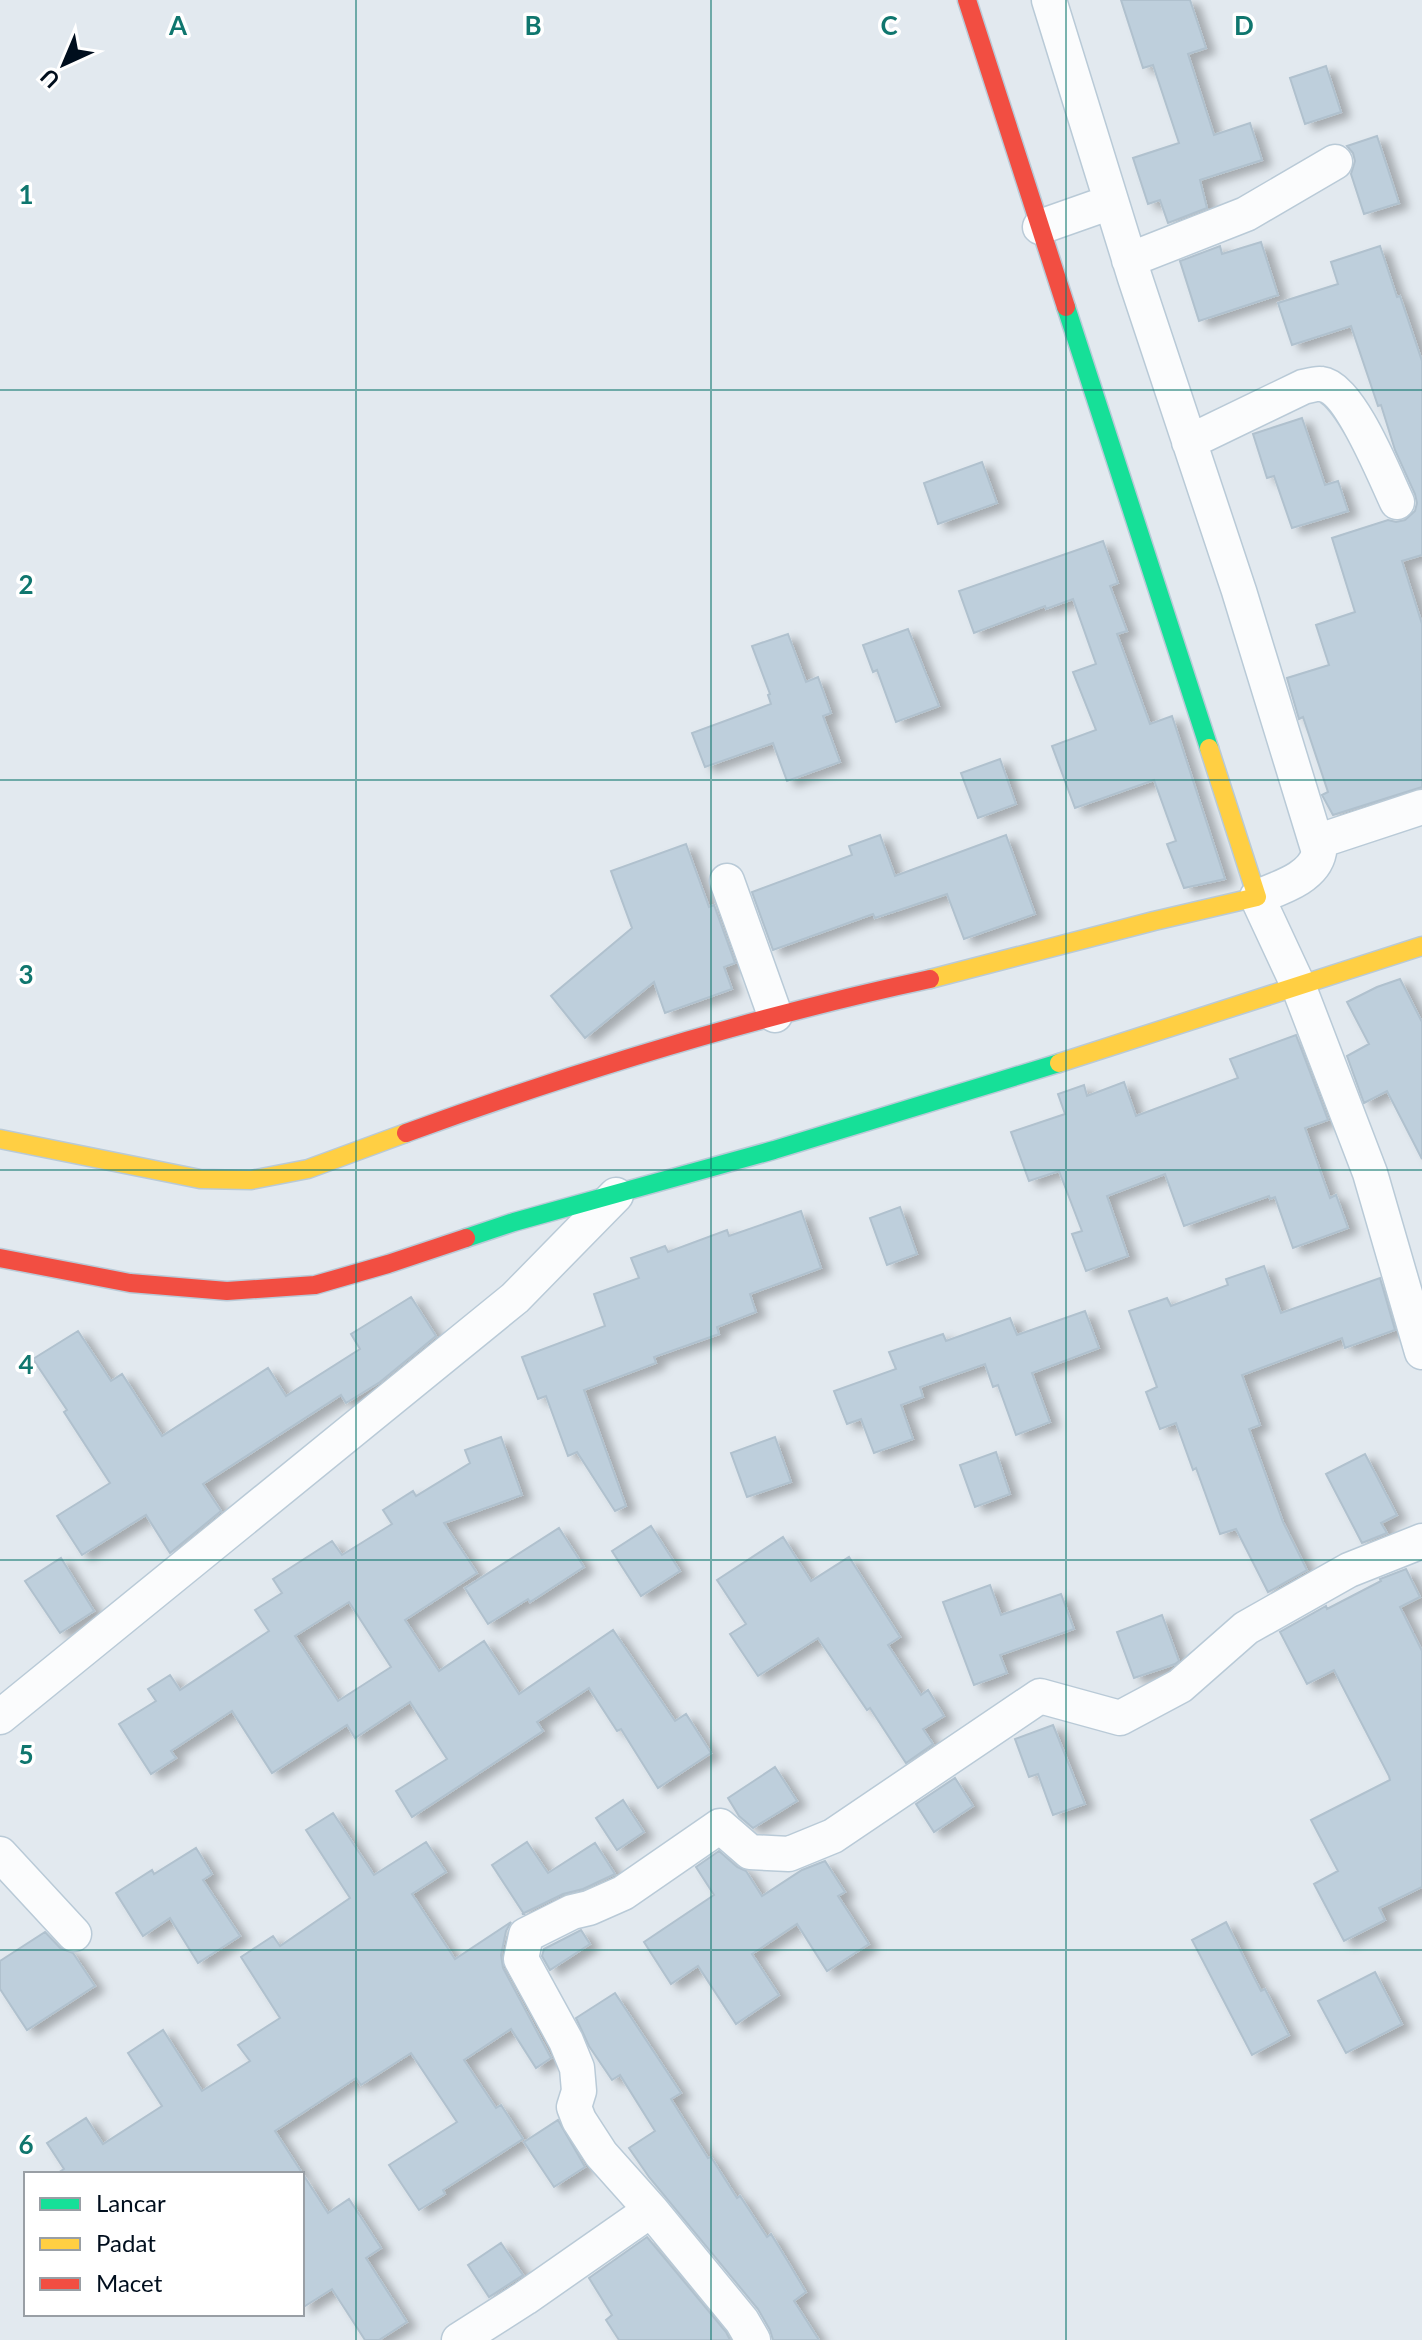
<svg xmlns="http://www.w3.org/2000/svg" width="1422" height="2340" font-family="Lato,sans-serif">
  <defs>
    <filter id="shadow"><feDropShadow dx="9" dy="5" stdDeviation="4" flood-color="#0004"/></filter>
  </defs>
  <rect width="100%" height="100%" fill="#e2e9ef"/>
  <!-- building -->
  <path fill="#becfdc" stroke="#b0c1ce" stroke-width="2" fill-rule="evenodd" filter="url(#shadow)" d="M1121 0H1190L1206 48 1188 54 1214 135 1250 123 1262 160 1200 180 1207 208 1168 223 1160 200 1148 204 1133 158 1179 143 1153 65 1143 68Z
    M1326 66 1341 112 1305 124 1290 78Z
    M1377 136 1399 203 1364 214 1351 174 1355 161 1353 153 1347 146Z
    M1261 242 1278 295 1199 321 1180 261 1220 246 1222 254Z
    M1380 246 1397 297 1400 296 1422 361V555L1402 561 1422 624V787L1333 815 1322 795 1328 792 1303 717 1299 719 1287 678 1329 665 1316 625 1355 612 1332 538 1388 520 1396 522 1405 520 1415 511 1417 503 1415 494 1395 450 1381 405 1378 406 1351 326 1292 345 1278 303 1338 284 1331 262Z
    M1302 418 1325 485 1338 481 1348 511 1292 528 1274 476 1267 478 1253 434Z
    M982 462 997 503 938 524 924 483Z
    M1103 541 1118 583 1110 586 1127 631 1117 634 1150 724 1172 716 1225 879 1184 888 1167 844 1176 841 1154 780 1075 808 1052 746 1096 730 1073 672 1096 664 1073 599 1046 609 1045 606 974 633 959 591Z
    M908 629 939 706 896 722 877 670 873 672 863 645Z
    M788 634 806 682 818 677 831 713 823 716 840 762 787 781 773 743 705 767 692 733 771 704 768 695 770 694 752 646Z
    M1000 759 1016 804 978 818 961 773Z
    M880 835 895 876 1006 835 1035 914 964 939 947 894 875 918 873 914 773 950 752 892 852 855 849 846Z
    M686 844 709 907 714 905 735 963 724 967 732 989 665 1013 654 982 585 1038 551 996 632 928 611 871Z
    M1400 979 1422 1022V1159L1387 1091 1364 1103 1347 1056 1369 1044 1347 1002 1377 987Z
    M1296 1035 1328 1120 1305 1128 1330 1198 1336 1195 1348 1228 1293 1248 1275 1197 1270 1199 1269 1196 1184 1226 1165 1174 1107 1196 1128 1256 1086 1271 1072 1234 1082 1231 1059 1171 1029 1181 1011 1132 1065 1114 1058 1094 1084 1085 1087 1096 1124 1082 1136 1116 1238 1078 1230 1059Z
    M900 1207 917 1254 887 1265 870 1218Z
    M801 1211 821 1268 750 1294 756 1312 717 1327 719 1334 654 1357 656 1363 584 1390 626 1506 615 1511 577 1452 568 1456 546 1396 538 1399 522 1357 605 1326 594 1294 639 1278 631 1258 665 1246 668 1252 727 1230 729 1236Z
    M1264 1266 1281 1313 1380 1278 1395 1330 1345 1348 1342 1338 1242 1375 1260 1425 1249 1429 1283 1522 1307 1570 1268 1592 1236 1529 1220 1534 1196 1468 1193 1470 1176 1423 1160 1429 1146 1392 1157 1387 1129 1311 1167 1298 1171 1306 1228 1285 1226 1279Z
    M411 1297 436 1336 380 1382 346 1403 341 1395 203 1484 221 1511 170 1553 146 1515 82 1555 57 1516 110 1483 64 1412 67 1410 33 1359 78 1331 111 1381 122 1374 162 1436 268 1368 286 1396 360 1349 351 1334Z
    M1085 1311 1099 1348 1032 1373 1050 1422 1016 1435 998 1385 993 1387 985 1364 920 1387 923 1397 901 1405 913 1439 874 1453 861 1419 847 1424 834 1391 896 1369 889 1352 943 1334 946 1341 1010 1318 1017 1335Z
    M501 1437 522 1495 444 1523 477 1573 405 1620 439 1671 484 1641 519 1694 613 1630 675 1721 686 1714 711 1753 658 1788 621 1729 617 1731 589 1688 537 1722 543 1731 412 1817 396 1791 447 1759 410 1702 355 1738 347 1725 272 1773 232 1711 171 1751 176 1758 151 1774 119 1724 156 1701 148 1689 170 1675 180 1690 269 1631 255 1610 282 1593 273 1579 332 1541 342 1555 392 1524 383 1510 413 1491 416 1496 470 1463 465 1450ZM349 1602 391 1667 338 1701 295 1636Z
    M775 1437 791 1482 747 1497 731 1453Z
    M996 1452 1010 1494 975 1507 960 1465Z
    M1365 1454 1397 1515 1381 1523 1387 1533 1362 1543 1326 1474Z
    M651 1526 680 1571 641 1596 612 1551Z
    M559 1528 584 1567 530 1602 528 1599 488 1624 465 1588Z
    M783 1537 811 1581 849 1557 900 1637 888 1645 921 1695 928 1690 944 1716 923 1729 933 1744 906 1763 870 1708 867 1710 818 1638 758 1676 730 1634 746 1624 717 1580Z
    M61 1558 94 1611 60 1633 25 1581Z
    M1406 1569 1420 1597 1400 1607 1422 1651V1887L1379 1908 1385 1920 1344 1941 1314 1884 1338 1871 1311 1820 1390 1780 1389 1776 1334 1670 1307 1684 1280 1632 1326 1606 1327 1609 1381 1581 1380 1579Z
    M990 1585 1001 1615 1061 1594 1074 1629 1000 1655 1007 1673 974 1685 943 1602Z
    M1162 1615 1179 1661 1175 1664 1134 1678 1117 1632Z
    M1053 1725 1085 1804 1053 1815 1038 1774 1029 1777 1015 1739Z
    M775 1767 797 1801 753 1828 739 1816 728 1798Z
    M955 1778 973 1806 934 1832 916 1804Z
    M623 1800 644 1832 617 1850 596 1818Z
    M333 1813 374 1875 426 1842 446 1872 412 1894 455 1959 511 1922 506 1931 501 1955 503 1968 551 2058 536 2068 511 2029 464 2060 496 2108 501 2105 523 2139 443 2190 445 2194 419 2210 389 2165 457 2122 411 2053 361 2085 356 2078 275 2131 328 2213 349 2199 381 2248 366 2258 407 2322 379 2340H365L332 2289 302 2308V2174H56L64 2169 47 2143 86 2118 103 2144 162 2106 128 2053 163 2030 202 2091 250 2061 238 2045 280 2018 241 1957 273 1936 280 1946 350 1898 306 1830Z
    M527 1842 548 1873 595 1843 615 1874 583 1889 563 1894 522 1914H524L492 1865Z
    M196 1848 212 1874 203 1880 240 1936 198 1963 170 1918 143 1936 116 1893 152 1870 154 1874Z
    M719 1851 737 1867 746 1871 762 1896 802 1870 825 1861 845 1892 838 1896 869 1944 827 1971 797 1924 752 1954 779 1995 736 2024 698 1966 671 1984 644 1942 714 1895 696 1867Z
    M1226 1922 1261 1991 1265 1989 1289 2035 1252 2055 1192 1940Z
    M581 1930 590 1944 550 1970 542 1956 544 1949Z
    M45 1932 60 1948 73 1953 95 1986 27 2030 0 1989V1961Z
    M1375 1972 1402 2024 1346 2053 1318 2001Z
    M615 1993 681 2093 671 2099 708 2158 711 2157 737 2198 740 2196 767 2237 771 2234 787 2260 806 2292 794 2301 819 2340H773L770 2330 758 2309 649 2177 629 2148 655 2131 620 2075 612 2080 589 2046 576 2018Z
    M558 2120 585 2167 554 2187 524 2142Z
    M647 2237 726 2332 730 2340H619L606 2320 612 2315 589 2278Z
    M501 2243 523 2275 489 2297 468 2265Z"/>
  <g fill="none" stroke-linecap="round" stroke-linejoin="round">
    <!-- street casing -->
    <g stroke="#b9cad7" stroke-width="37">
      <path id="street" d="M1049 0 1135 278 1239 591 1319 852C1314 878 1279 888 1257 897L1298 985 1370 1173 1422 1352
        M1040 227 1111 202
        M1129 260 1246 214 1335 162
        M1189 442 1303 387C1308 386 1316 383 1321 384 1350 387 1385 477 1397 502
        M1316 842 1422 807
        M727 881 775 1015
        M0 1717 515 1298 616 1195
        M0 1854 74 1934
        M459 2340 525 2298 651 2210
        M753 2340 742 2321 651 2210 601 2154 579 2120 574 2107 579 2091 577 2068 566 2041 521 1959 526 1935 572 1912 589 1908 623 1893 720 1826 750 1852 789 1854 833 1836 1040 1696 1120 1718 1180 1686 1246 1628 1349 1570 1422 1541"/>
    </g>
    <!-- fast casing -->
    <g stroke="#b9cad7" stroke-width="21">
      <path id="fast" d="M1066 307 1209 748
        M466 1238 514 1222 774 1150 1059 1063"/>
    </g>
    <!-- slow casing -->
    <g stroke="#b9cad7" stroke-width="21">
      <path id="slow" d="M930 979 1154 921 1257 897 1209 748
        M1059 1063 1422 946
        M0 1139 200 1179 251 1180 308 1169 406 1133"/>
    </g>
    <!-- jam casing -->
    <g stroke="#b9cad7" stroke-width="21">
      <path id="jam" d="M967 0 1066 307
        M406 1133C577 1071 752 1017 930 979
        M0 1258 130 1283 227 1291 315 1285 388 1264 466 1238"/>
    </g>
    <!-- street -->
    <use href="#street" stroke="#fbfcfd" stroke-width="34"/>
    <!-- fast -->
    <use href="#fast" stroke="#16e098" stroke-width="18"/>
    <!-- slow -->
    <use href="#slow" stroke="#ffcf43" stroke-width="18"/>
    <!-- jam -->
    <use href="#jam" stroke="#f24e42" stroke-width="18"/>
  </g>
  <!-- grid -->
  <path fill="none" stroke="#0f766e" stroke-width="2" stroke-opacity="0.55" d="M356 0V2340M711 0V2340M1066 0V2340M0 390H1422M0 780H1422M0 1170H1422M0 1560H1422M0 1950H1422"/>
  <g font-size="26" text-anchor="middle" font-weight="bold" fill="#0f766e" stroke="#fff" stroke-width="7" stroke-linejoin="round" paint-order="stroke">
    <text x="178" y="35">A</text>
    <text x="533" y="35">B</text>
    <text x="889" y="35">C</text>
    <text x="1244" y="35">D</text>
    <text x="26" y="204">1</text>
    <text x="26" y="594">2</text>
    <text x="26" y="984">3</text>
    <text x="26" y="1374">4</text>
    <text x="26" y="1764">5</text>
    <text x="26" y="2154">6</text>
  </g>
  <!-- legend -->
  <rect x="24" y="2172" width="280" height="144" fill="#ffffff" stroke="#999fa5" stroke-width="2"/>
  <rect x="40" y="2198" width="40" height="12" fill="#16e098" stroke="#999fa5" stroke-width="2"/>
  <text x="96" y="2212" font-size="24" fill="#000e1d">Lancar</text>
  <rect x="40" y="2238" width="40" height="12" fill="#ffcf43" stroke="#999fa5" stroke-width="2"/>
  <text x="96" y="2252" font-size="24" fill="#000e1d">Padat</text>
  <rect x="40" y="2278" width="40" height="12" fill="#f24e42" stroke="#999fa5" stroke-width="2"/>
  <text x="96" y="2292" font-size="24" fill="#000e1d">Macet</text>
  <!-- north arrow -->
  <g transform="translate(64 64) rotate(224)" stroke="#ffffff" stroke-width="6" paint-order="stroke">
  <path d="M0-6L14 30L0 20L-14 30Z" fill="#000e1d"/>
  <text y="-12" font-size="22" font-weight="bold" text-anchor="middle" fill="#000e1d">U</text>
  </g>
</svg>
